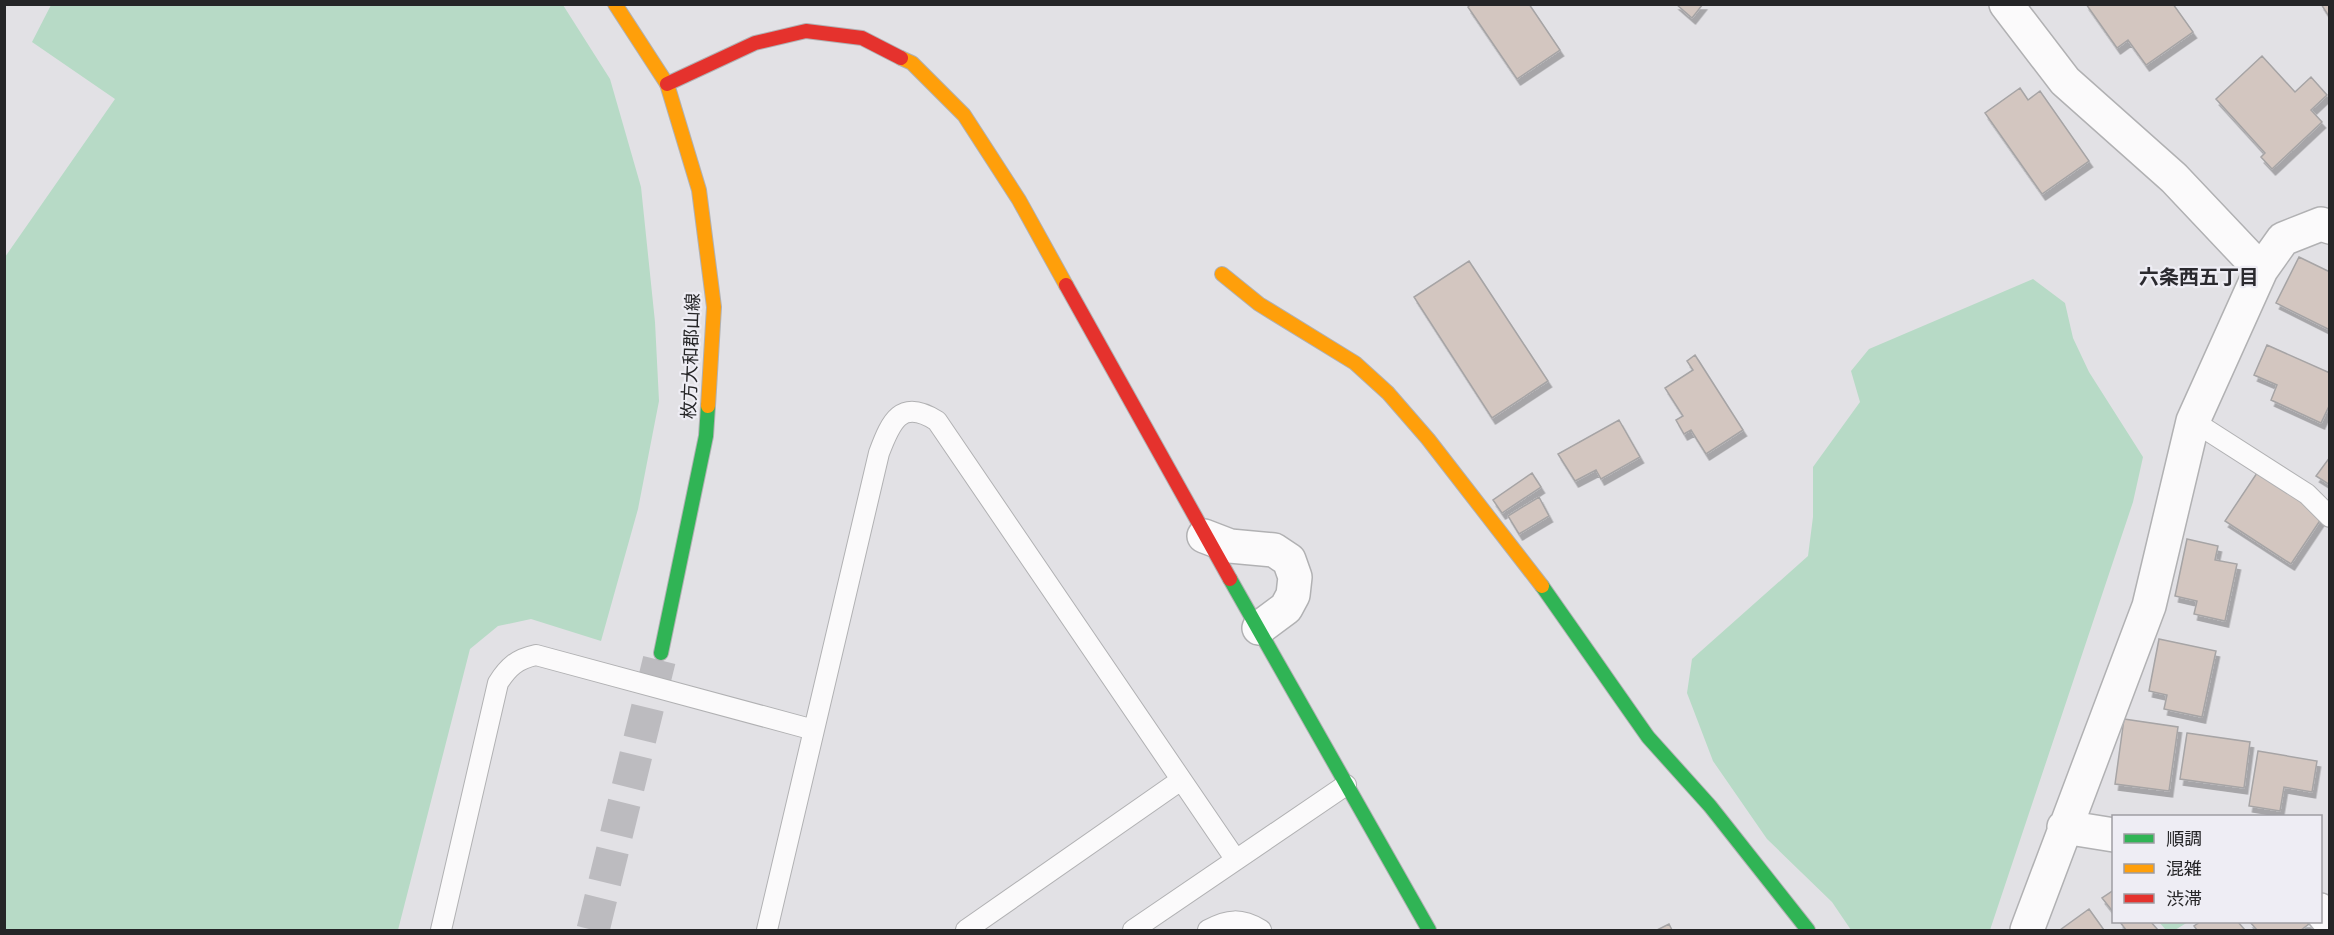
<svg xmlns="http://www.w3.org/2000/svg" width="2334" height="935" font-family="Inter,'Noto Sans JP',sans-serif">
  <defs>
    <filter id="shadow"><feDropShadow dx="3.5" dy="6" stdDeviation="0" flood-color="#0004"/></filter>
  </defs>
  <rect width="100%" height="100%" fill="#e2e1e5"/>
  <!-- green -->
  <path fill="#b7dac6" d="M51 5H563L610 79 641 187 655 322 659 401 638 509 601 641 531 619 498 626 470 649 398 930H5V257L115 99 32 42Z
    M2033 279 2065 303 2073 338 2089 372 2143 457 2133 502 1990 930H1851L1832 902 1767 839 1713 761 1687 693 1692 659 1808 556 1813 517V467L1860 402 1851 371 1869 349Z
    M2159 922H2188L2175 930H2166Z"/>
  <!-- building -->
  <path fill="#d3c6c0" stroke="#a6a4a5" stroke-width="1.5" filter="url(#shadow)" d="M1471 4H1529L1560 50 1517 79 1468 7Z
    M1676 4H1703L1692 18Z
    M2086 4H2173L2193 32 2146 65 2128 40 2117 48Z
    M2321 4H2330V18Z
    M2262 56 2295 92 2311 77 2327 95 2311 110 2322 122 2272 169 2261 157 2265 153 2216 99Z
    M2020 88 2028 100 2040 91 2089 161 2042 194 1985 113Z
    M2299 257 2330 272V330L2276 303Z
    M1469 261 1548 381 1492 418 1414 297Z
    M2267 345 2330 373V404L2321 423 2271 400 2277 385 2254 375Z
    M1695 355 1743 430 1706 454 1691 430 1684 434 1676 420 1683 416 1665 388 1693 370 1687 361Z
    M1619 420 1640 457 1601 479 1596 470 1575 481 1558 454Z
    M2330 457V485L2316 476Z
    M1532 473 1541 487 1502 513 1493 500Z
    M2257 473 2323 516 2291 564 2225 521Z
    M1539 497 1549 516 1519 534 1508 516Z
    M2187 539 2218 546 2215 560 2237 564 2225 621 2194 614 2197 601 2175 596Z
    M2159 639 2216 651 2202 717 2164 709 2167 695 2149 691Z
    M2124 719 2178 727 2169 791 2115 784Z
    M2187 733 2250 742 2244 788 2180 779Z
    M2258 751 2317 761 2312 792 2284 787 2280 811 2249 806Z
    M2114 890V913L2102 898Z
    M2089 909 2104 930H2060Z
    M2120 922H2151L2158 930H2126Z
    M2200 922H2238L2245 930H2197L2194 926Z
    M2250 922H2307L2309 924 2301 930H2257Z
    M1669 924 1672 930H1657Z"/>
  <g fill="none" stroke-linecap="round" stroke-linejoin="round">
    <!-- primary-tunnel -->
    <path stroke="#bcbbbf" stroke-width="33" stroke-dasharray="33 16" stroke-linecap="butt" d="M593 930 661 653"/>
    <!-- lane casing -->
    <g stroke="#b1b1b3" stroke-width="22">
      <path id="lane" d="M2193 421 2307 494 2330 517
        M441 930 498 683C508 667 517 659 536 655L814 730
        M767 930 879 453C891 421 901 398 937 421L1236 860
        M966 930 1181 780
        M1133 930 1346 785
        M1208 930C1228 919 1241 918 1261 930"/>
    </g>
    <!-- street casing -->
    <g stroke="#b1b1b3" stroke-width="36">
      <path id="street" d="M2006 4 2065 81 2174 178 2261 270
        M1204 536 1230 546 1274 550 1289 560 1295 577 1293 595 1286 608 1259 628
        M2064 827 2114 835
        M2320 910 2330 922
        M2027 930 2149 606 2193 421 2261 270 2283 239 2321 224 2330 227"/>
    </g>
    <!-- fast casing -->
    <g stroke="#b1b1b3" stroke-width="16">
      <path id="fast" d="M1230 579 1429 930
        M1542 586 1648 737 1710 806 1808 930
        M661 653 706 436 708 406"/>
    </g>
    <!-- slow casing -->
    <g stroke="#b1b1b3" stroke-width="16">
      <path id="slow" d="M615 4 667 84 699 190 714 307 708 406
        M901 58 912 63 964 115 1019 200 1066 285
        M1222 274 1259 304 1355 363 1388 393 1428 439 1542 586"/>
    </g>
    <!-- jam casing -->
    <g stroke="#b1b1b3" stroke-width="16">
      <path id="jam" d="M667 84 755 43 806 31 862 38 901 58
        M1066 285 1230 579"/>
    </g>
    <!-- lane -->
    <use href="#lane" stroke="#fbfafb" stroke-width="20"/>
    <!-- street -->
    <use href="#street" stroke="#fbfafb" stroke-width="33"/>
    <!-- fast -->
    <use href="#fast" stroke="#30b455" stroke-width="14"/>
    <!-- slow -->
    <use href="#slow" stroke="#ff9f0a" stroke-width="14"/>
    <!-- jam -->
    <use href="#jam" stroke="#e5322d" stroke-width="14"/>
  </g>
  <g text-anchor="middle" stroke-width="4.5" stroke-linejoin="round" paint-order="stroke">
    <!-- street labels -->
    <g font-size="18" fill="#252527" stroke="#eeedf4">
      <text transform="translate(691 356) rotate(-88)" y="6">枚方大和郡山線</text>
    </g>
    <!-- neighbourhood labels -->
    <g font-size="20" font-weight="bold" fill="#2b2a2f" stroke="#eeedf4">
      <text x="2199" y="284">六条西五丁目</text>
    </g>
  </g>
  <!-- border -->
  <rect width="2334" height="935" fill="none" stroke="#252527" stroke-width="12"/>
  <!-- legend -->
  <rect x="2112" y="815" width="210" height="108" fill="#eeedf4" stroke="#9e9da2" stroke-width="1.5"/>
  <rect x="2124" y="834" width="30" height="9" fill="#30b455" stroke="#9e9da2" stroke-width="1.5"/>
  <text x="2166" y="845" font-size="18" fill="#252527">順調</text>
  <rect x="2124" y="864" width="30" height="9" fill="#ff9f0a" stroke="#9e9da2" stroke-width="1.5"/>
  <text x="2166" y="875" font-size="18" fill="#252527">混雑</text>
  <rect x="2124" y="894" width="30" height="9" fill="#e5322d" stroke="#9e9da2" stroke-width="1.5"/>
  <text x="2166" y="905" font-size="18" fill="#252527">渋滞</text>
</svg>
